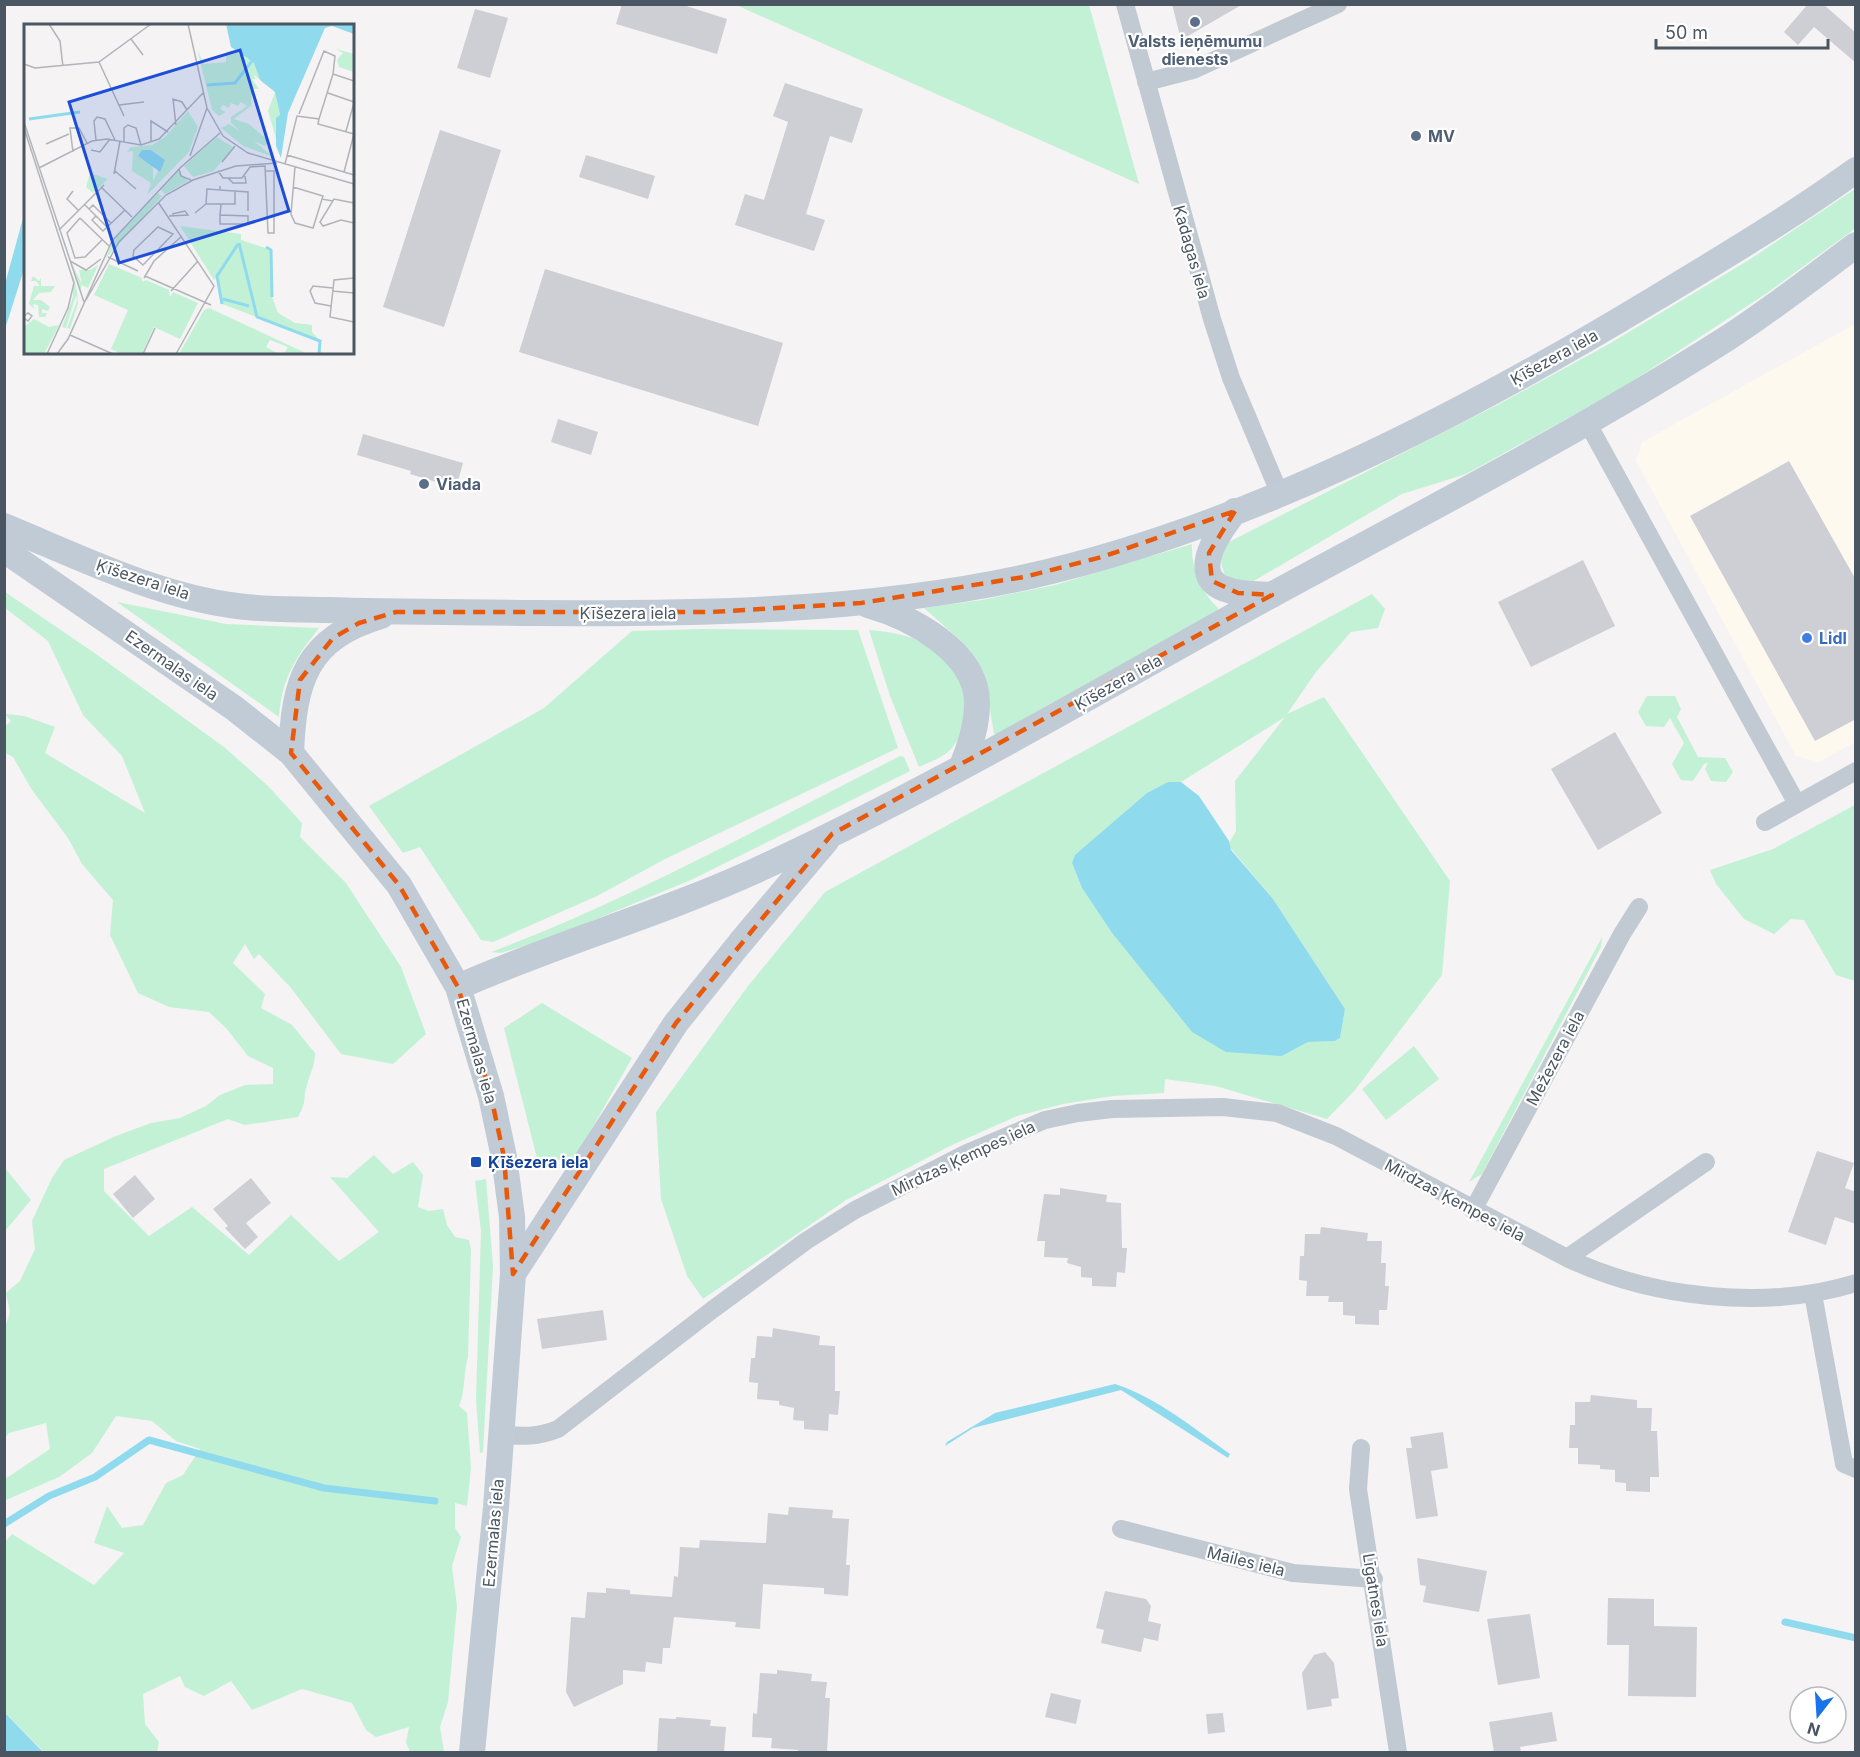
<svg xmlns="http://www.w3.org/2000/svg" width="1860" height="1757" font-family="Inter,sans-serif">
  <rect width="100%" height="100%" fill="#f5f3f3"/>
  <!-- commercial -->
  <path fill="#fdf9ef" d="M1855 324V742L1819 762 1796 756 1636 461 1642 442Z"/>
  <!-- green -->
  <path fill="#c3f1d5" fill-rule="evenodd" d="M736 5H1089L1139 184Z
    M1855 189V228L1849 233 1767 293 1619 390 1466 474 1402 494 1252 582 1241 583 1225 575C1220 563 1219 555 1227 543L1501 403 1609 344 1749 260Z
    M1192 544C1191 569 1200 591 1218 608V612L1000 734H994L984 673 960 640 924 608 982 600 1055 585Z
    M5 592 96 654 224 747 268 786 302 823 300 837 346 883 401 967 426 1034 393 1064 341 1054 291 988 259 954 254 959 245 944 233 963 265 994 261 1008 292 1025 315 1053C315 1066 310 1073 307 1085 302 1100 308 1099 298 1117L245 1125 228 1119 104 1169V1191L149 1236 192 1207 249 1255 291 1215 339 1261 379 1232 330 1177 347 1178 374 1155 393 1174 413 1162 423 1175 418 1207 429 1211 443 1209 447 1225 455 1237 469 1240 471 1250 468 1357C463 1374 466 1389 459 1406L467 1413 471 1468 467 1506 455 1503V1528L461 1537 452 1566 457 1606 448 1702 440 1727 444 1752H410L406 1742 409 1727 376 1737 366 1730 352 1703 302 1689 252 1710 231 1681 204 1696 185 1687 180 1676 143 1694 145 1724 159 1742 157 1752H44L5 1713V1542L12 1534 94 1585 124 1553 94 1543 107 1506 122 1528 143 1525 166 1483 183 1475 200 1449 176 1441 152 1421 116 1416 92 1453 59 1477 6 1500 5 1479 50 1449 46 1423 9 1433 5 1438 4 1331 10 1312 6 1293 20 1281 35 1249 32 1221 52 1178 64 1160 116 1136 151 1123 180 1118 206 1106 220 1095 245 1085 273 1084V1068L248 1056 226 1028 209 1012 169 1007 138 993 110 935 113 900 82 864 68 838 32 790 13 757 5 753V726L11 721 5 714 24 716 55 727 45 753 145 813 122 756 83 715 48 641 5 608Z
    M1372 594 1385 609 1378 628 1351 632 1316 672 1287 714 1324 697 1450 881 1442 975 1355 1090 1327 1119 1216 1086 1165 1079 1164 1093 1113 1096 1063 1104 1017 1116 952 1145 846 1200 703 1299 687 1276 661 1199 656 1112 748 986 825 892ZM1285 717 1235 781 1236 831 1228 845 1273 899 1345 1009 1340 1038 1335 1041 1308 1042 1282 1056 1192 1032 1112 933 1082 888 1072 863 1168 782H1181Z
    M117 602 226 624 319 628C295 659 282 677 279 717Z
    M703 629 858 630 898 748 665 859 597 896 493 942 481 940 420 847 403 853 369 806 544 708 632 631Z
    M869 630C888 632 907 634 924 643 961 662 981 715 951 749 943 758 929 762 919 767L890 696Z
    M1647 696H1675L1681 709 1677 717 1698 757 1725 758 1733 772 1726 782 1711 781 1705 769 1708 763 1704 764 1693 781 1681 780 1672 764 1684 743 1670 718 1664 727 1646 726 1638 712Z
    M900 756 904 757 910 771 691 880 543 941 500 953 491 952C632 899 766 824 900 756Z
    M1855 805V981L1836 975 1804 920 1791 919 1774 934 1744 919 1716 884 1710 870 1773 849Z
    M1602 937 1601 947 1482 1174 1469 1182Z
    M542 1003 632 1058 575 1158 538 1162 504 1028Z
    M1414 1046 1439 1079 1386 1120 1362 1089Z
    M5 1168 31 1200 5 1231Z
    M486 1179 493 1266 483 1452 480 1453 476 1399 481 1231 475 1181Z"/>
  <!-- water -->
  <path fill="#90daee" d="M25 211V266L5 329V284Z
    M1168 782H1181L1199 796 1229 841 1231 850 1273 899 1345 1009 1340 1038 1335 1041 1308 1042 1282 1056 1226 1052 1192 1032 1112 933 1082 888 1072 863 1075 855 1147 793Z
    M1115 1384C1158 1398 1193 1428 1230 1454L1228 1458 1121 1390 973 1428 945 1446 947 1442 995 1413Z
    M5 1713 43 1752H5Z"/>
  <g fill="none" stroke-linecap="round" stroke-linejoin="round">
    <!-- stream -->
    <path stroke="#90daee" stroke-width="7" d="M4 1524 49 1496 95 1477 149 1440 324 1488 435 1501
      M1785 1622 1856 1638"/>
  </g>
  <!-- building -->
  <path fill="#cdcfd5" d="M622 4H680L727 19 717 54 616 24Z
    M1172 4H1243L1181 40Z
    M1808 4H1823L1856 33V63L1814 27 1798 45 1784 32Z
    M475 9 508 18 490 78 457 68Z
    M785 83 863 109 852 143 830 136 806 214 825 220 814 251 735 225 745 194 764 200 788 122 773 116Z
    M440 130 501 150 444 327 383 307Z
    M586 155 655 176 648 199 579 177Z
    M545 269 783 343 758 426 519 352Z
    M558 419 598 432 591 455 551 442Z
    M363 434 463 463 456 488 410 474 411 471 357 455Z
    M1789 461 1856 580V719L1815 741 1690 516Z
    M1583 560 1615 626 1531 667 1498 602Z
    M1615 732 1662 813 1598 850 1551 769Z
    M1817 1151 1854 1163 1845 1188 1856 1192V1224L1835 1217 1826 1245 1788 1232Z
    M135 1175 155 1199 133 1218 113 1194Z
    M251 1178 271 1203 246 1223 258 1237 245 1249 225 1228 228 1226 213 1209Z
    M1060 1188 1107 1195 1106 1202 1121 1203 1122 1248H1127L1125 1273 1117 1272 1116 1287 1092 1286V1278L1081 1277V1267L1067 1263 1068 1258 1044 1257 1045 1241H1037L1044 1194 1060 1195Z
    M1321 1227 1368 1233 1367 1241H1382L1381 1263H1386L1385 1286H1389L1387 1310H1379V1325L1355 1324V1316L1343 1315V1302H1328L1329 1296H1306L1307 1281 1299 1280 1300 1256H1304L1305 1234H1320Z
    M603 1310 607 1340 542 1349 537 1319Z
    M773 1328 820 1336 819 1345 835 1346V1391H840L838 1415 829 1414 828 1431 804 1429V1421L793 1420 794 1408 779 1405V1401L757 1399 758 1383 749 1382 751 1358H755L757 1336 772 1337Z
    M1591 1395 1637 1400V1408H1652L1651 1431H1657L1659 1477H1650V1492L1626 1491V1483L1615 1482V1470L1600 1469V1465L1578 1464V1448H1569L1570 1425H1575V1402H1590Z
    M1443 1432 1448 1468 1431 1471 1438 1516 1416 1519 1406 1448H1412L1410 1437Z
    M789 1507 833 1510 832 1518 849 1519 846 1565H850L848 1596 824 1594V1588L763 1584 760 1629 735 1627 736 1622 674 1617 670 1648H663L662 1664 646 1662 645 1672 623 1670V1684L574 1707 566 1692 571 1617 585 1618 587 1592 606 1593V1588L630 1590V1594L672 1597 674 1576 678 1577 680 1547 699 1548 700 1540 766 1543 768 1513 788 1515Z
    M1417 1558 1487 1571 1479 1612 1423 1602 1426 1586 1420 1585Z
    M1105 1591 1146 1599 1151 1606 1148 1621 1161 1624 1158 1641 1144 1638 1141 1652 1101 1643 1104 1630 1096 1628Z
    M1608 1598 1654 1599V1626L1697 1627 1696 1697 1628 1696 1629 1645H1607Z
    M1530 1614 1540 1678 1498 1685 1487 1619Z
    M1325 1652 1334 1663 1339 1698 1331 1699 1332 1706 1307 1710 1302 1673 1314 1655Z
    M777 1670 812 1674 811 1681 827 1682 825 1698H830L827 1752H798V1750L771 1748 772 1738 752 1737 753 1713 757 1714 760 1673 777 1674Z
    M1051 1693 1081 1700 1076 1724 1045 1717Z
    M1552 1712 1557 1741 1520 1747 1521 1752H1494L1489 1722Z
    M1223 1713 1225 1732 1208 1734 1206 1714Z
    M676 1717 711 1720 710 1726 726 1727 724 1752H657L659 1718 676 1719Z"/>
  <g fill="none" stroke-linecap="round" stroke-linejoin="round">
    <!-- street -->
    <path stroke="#c1cad2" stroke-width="18" d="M1125 4 1212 319 1231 378 1279 492
      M1146 82 1193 70 1338 4
      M1587 422 1797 804
      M1765 822 1856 771
      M1473 1210 1622 934 1639 907
      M1567 1258 1706 1162
      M1813 1294 1844 1464 1856 1469
      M501 1434C522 1437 538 1437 558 1429L712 1310 806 1241 855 1210 967 1153 1045 1120 1078 1113 1112 1109 1223 1107 1277 1113 1336 1136 1567 1258C1651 1298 1766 1311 1856 1283
      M1361 1448 1358 1489 1398 1752
      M1121 1529 1293 1573 1374 1579"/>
    <!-- secondary -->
    <path stroke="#c1cbd6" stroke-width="26" d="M1235 511C1220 530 1187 575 1225 589 1240 595 1256 594 1272 595
      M4 526C79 557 157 596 237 606 266 610 297 609 326 610 396 612 465 612 534 613 698 614 865 612 1026 577 1244 529 1466 413 1656 298 1724 257 1791 217 1856 170
      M4 550 234 708 291 753 399 885 458 987 491 1096 504 1157 512 1217 513 1274 496 1507 472 1752
      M868 605C910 617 977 651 977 703 977 726 970 746 962 766
      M291 753C294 681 306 638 381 616
      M458 987C555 944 658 915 755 871 934 789 1103 688 1275 593 1426 511 1581 431 1726 339 1771 310 1813 277 1856 245
      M513 1274 676 1023 740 943 826 841"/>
  </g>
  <!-- marked area -->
  <path fill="none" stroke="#e8590c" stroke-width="4.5" stroke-dasharray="12 8" stroke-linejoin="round" d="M1235 511 1209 553 1212 581 1238 593 1272 595 832 834 676 1023 513 1274 504 1157 491 1096 458 987 399 885 291 753 300 680 333 638 359 623 396 612H711L861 603 1024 577 1102 557Z"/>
  <!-- markers -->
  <g fill="#5c6f8a" stroke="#fff" stroke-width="2">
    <circle cx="1195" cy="22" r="6"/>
    <circle cx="1416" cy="136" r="6"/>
    <circle cx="424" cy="484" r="6"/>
  </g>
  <circle fill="#3f7fe0" stroke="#fff" stroke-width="2" cx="1807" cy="638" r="6"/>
  <rect fill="#1a4fb4" stroke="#fff" stroke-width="2" x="470" y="1156" width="12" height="12" rx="3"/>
  <g text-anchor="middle" stroke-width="4.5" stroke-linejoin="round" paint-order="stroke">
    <!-- service labels -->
    <g font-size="16" font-weight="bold" fill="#4e5e75" stroke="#fff" text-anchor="start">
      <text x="1195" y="47" text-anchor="middle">Valsts ieņēmumu<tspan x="1195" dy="18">dienests</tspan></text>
      <text x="1428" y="142">MV</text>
      <text x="436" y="490">Viada</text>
    </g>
    <!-- street labels -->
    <g font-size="16" fill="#4a5661" stroke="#fff">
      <text transform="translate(1192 252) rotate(74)" y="6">Kadagas iela</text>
      <text transform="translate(1554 357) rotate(-29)" y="6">Ķīšezera iela</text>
      <text transform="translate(143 579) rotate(18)" y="6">Ķīšezera iela</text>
      <text x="628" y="619">Ķīšezera iela</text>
      <text transform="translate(172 665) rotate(35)" y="6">Ezermalas iela</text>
      <text transform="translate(1118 682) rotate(-29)" y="6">Ķīšezera iela</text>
      <text transform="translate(477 1051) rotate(74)" y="6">Ezermalas iela</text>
      <text transform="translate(1555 1058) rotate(-62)" y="6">Mežezera iela</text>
      <text transform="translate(963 1158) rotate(-25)" y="6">Mirdzas Ķempes iela</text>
      <text transform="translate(1455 1200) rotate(28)" y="6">Mirdzas Ķempes iela</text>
      <text transform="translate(493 1533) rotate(-85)" y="6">Ezermalas iela</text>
      <text transform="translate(1246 1561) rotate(14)" y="6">Mailes iela</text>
      <text transform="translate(1376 1600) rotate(81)" y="6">Līgatnes iela</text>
    </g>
    <!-- shop labels -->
    <g font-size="16" font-weight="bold" fill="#366cbe" stroke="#fff" text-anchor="start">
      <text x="1819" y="644">Lidl</text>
    </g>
    <!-- transit labels -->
    <g font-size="16" font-weight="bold" fill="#164399" stroke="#fff" text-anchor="start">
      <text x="488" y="1168">Ķīšezera iela</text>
    </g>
  </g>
  <!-- overview -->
  <g transform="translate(24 24)">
    <rect width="330" height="330" fill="#f5f3f3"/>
    <path d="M173 25 180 40 202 38V28L209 26 230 39 236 56 229 50 232 55H228L235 65H228L227 82 210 95 225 100 245 117 241 122 230 117 249 133 219 122 197 104 205 100 216 107 207 99V93L223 82 217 78 214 82 207 79 205 84 199 81 196 85 202 88 195 92 188 86ZM312 25 330 30V48L315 43 313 36 319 29ZM251 68 256 92 252 94 253 118 244 87ZM164 87 174 103 165 128 123 171 127 159 108 147 109 127 103 128 107 123 128 121 141 113ZM127 126 141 136 129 156V144L116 128ZM193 113 209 123 190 147 169 153 160 142ZM154 147 164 157 141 170 136 165ZM66 149 84 155 69 169 62 163ZM134 169 138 172 82 234 89 217ZM156 202 217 210V216L247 226 248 273 254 289 271 299 288 301V308L296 317 198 280 193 253 190 256ZM48 240 58 260 55 246H66L74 241 64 264 58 261 56 267ZM85 240 118 254V258L122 256 145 266 146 273 149 268 174 279 156 315 130 303 118 330H98L87 325 104 286 70 271ZM49 251 53 267 54 280 46 305 43 304 53 277 52 271 42 304 38 303 49 273ZM9 252 15 257 17 254V262H31L27 268 15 269 9 276H17L26 283 24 287 18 285V289H23L21 293H15L14 281 9 280 10 285 5 280 10 262H16L12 257H7ZM185 284 284 330H260L264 323 246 316 242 323 255 330H155L180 286ZM10 295 25 303 35 301 20 330H0V303Z" fill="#c3f1d5" fill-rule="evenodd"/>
    <path d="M202 0H330V10L308 2 301 4 264 89 257 134 252 122V94L256 91 251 68 236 56 230 39 207 23ZM118 126H127L141 136 136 148 114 132Z" fill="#90daee"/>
    <path fill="none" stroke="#90daee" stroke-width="3" d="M183 61 211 59 228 37M5 95 56 88M215 219 233 293 296 317 295 330M242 223 247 226 248 273M199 275 225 282M198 280 193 252 214 220"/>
    <path fill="none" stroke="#b1b4b9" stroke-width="1.5" d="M25 0 36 17 39 43M164 0 183 84 199 112 224 129 330 160M107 15 119 31M75 38 100 92M0 40 11 44 75 38 127 0M304 69 330 78M95 81 120 78M275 90 300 27 311 32 309 50M295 95 309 50 330 57M0 98 60 278M152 101 149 75 158 78 163 86M0 104 50 259 44 284 23 330M322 107 330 79M72 116 70 97 73 93 81 95 91 116M100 118V104L104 101 112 104 117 121M127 118V97L144 108M22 120 45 110M67 126 76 128 86 115M49 128 46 104H55L63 119M263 131 330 151M166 132 183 84M198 138 211 122M261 140 273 92 295 95 294 100 330 110M271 143 267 190 271 199 289 204 298 175 309 177M15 144 68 117 83 115 117 121 135 115 179 69M155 145 157 152 167 156M91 147 112 165M194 147 199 154H218L226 143 241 142 244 209H250V147H242M320 148 330 110M90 150 96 117M204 154 209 159H222L221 152M269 163 299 172 298 175M78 164 108 193M196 166 224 168V187M49 167 43 175 55 187M134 178 190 262 152 330M330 179 310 175 296 198 299 202 317 196 330 199M182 180H211V168M61 181 83 203M65 185 69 181 87 199M171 189 182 180 183 165 196 166V162M196 191 224 192V200H196V191L197 180M72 192 68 196 79 207 101 186M145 192 164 191 161 187 148 190M56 194 43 209 51 234 61 233 78 216M56 194 85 222M134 203 149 210 119 241 109 232 110 226ZM35 206 80 161M84 233 114 247M46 237 62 246 77 235M121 252 187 281M120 254 130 237 158 212M330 254 310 256 306 293 330 298M147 267 174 237M308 267 330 269M62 276 95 218 142 171 169 156 212 142 253 139M307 282 291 279 286 267 289 262 309 264M0 292 4 289 8 292 4 297 0 294M46 311 89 330M33 330 44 315 88 217 156 144 196 109M119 330 131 304"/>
    <path fill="#1d4ed8" fill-opacity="0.15" stroke="#1d4ed8" stroke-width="3" d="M216 26 265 187 95 239 45 78Z"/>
    <rect width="330" height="330" fill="none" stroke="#4a5661" stroke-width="3"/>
  </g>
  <!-- border -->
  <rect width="1860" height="1757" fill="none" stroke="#4a5661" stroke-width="12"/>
  <!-- north arrow -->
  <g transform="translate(1818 1715) rotate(197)"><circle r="28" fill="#ffffff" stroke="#b7bbc0" stroke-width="1.5"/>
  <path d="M0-4.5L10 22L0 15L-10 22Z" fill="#1a73e8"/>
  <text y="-9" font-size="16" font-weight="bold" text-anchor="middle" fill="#4a5661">N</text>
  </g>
  <!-- scale -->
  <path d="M1656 39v9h172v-9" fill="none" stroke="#4a5661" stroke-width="3"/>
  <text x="1665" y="39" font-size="18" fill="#4a5661" stroke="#ffffff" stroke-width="4.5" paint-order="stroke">50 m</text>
</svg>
